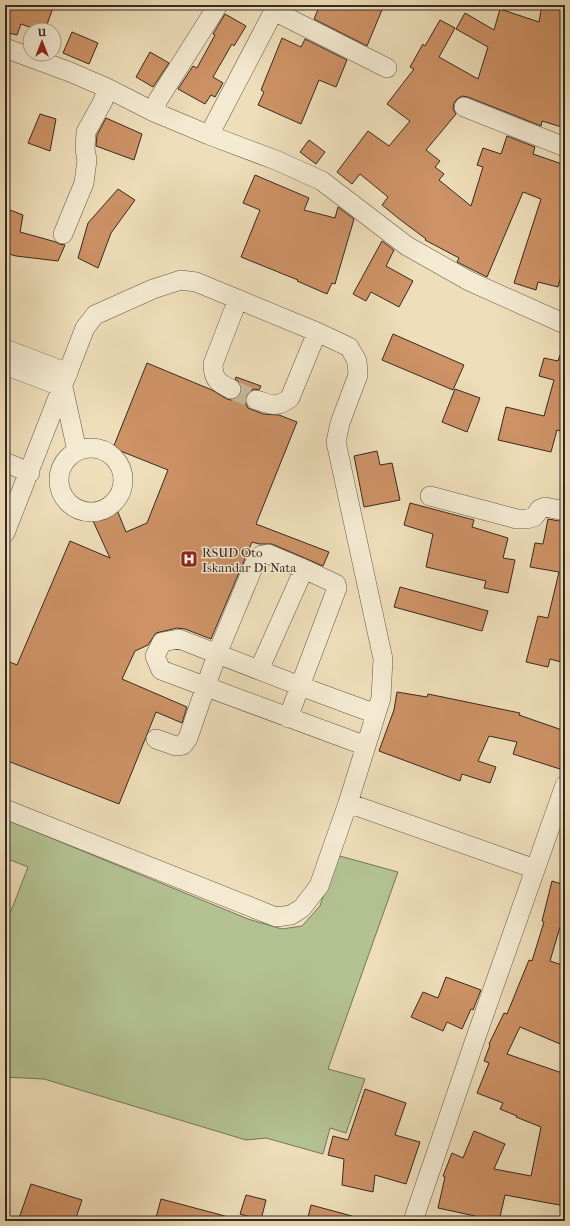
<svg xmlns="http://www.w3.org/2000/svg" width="570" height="1226" font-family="'IM FELL French Canon',serif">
  <rect width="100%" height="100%" fill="#eedeb9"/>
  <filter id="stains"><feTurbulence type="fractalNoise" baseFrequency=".005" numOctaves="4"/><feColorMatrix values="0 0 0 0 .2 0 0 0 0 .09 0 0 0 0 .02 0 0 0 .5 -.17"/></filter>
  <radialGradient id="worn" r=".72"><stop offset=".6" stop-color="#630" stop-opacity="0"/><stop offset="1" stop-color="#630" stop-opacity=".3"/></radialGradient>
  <!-- green -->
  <path fill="#b4c292" stroke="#74765a" d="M5 819 248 919 282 929 302 926 320 906 336 855 398 872 328 1069 365 1079 346 1133 330 1128 323 1154 266 1138 246 1140 44 1079 5 1077V909L11 911 28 867 5 858Z"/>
  <!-- building -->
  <path fill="#cd9266" stroke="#352a21" d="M5 5H54L45 30H38L21 24 17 35 5 32Z
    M320 5H384L367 46 314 19Z
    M542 5H565V60L563 79H565V82L560 99 565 101V128L542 121 541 126 468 97 462 96 457 99 454 103 453 109 456 114 426 150 440 161 435 167 444 174 439 180 471 206 483 167 477 165 483 148 501 154 507 136 535 147 533 154 565 165V263L558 287 538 282 536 290 514 283 541 199 523 192 487 277 457 262 459 258 425 240 426 239 398 218 382 205 388 197 360 174 352 184 337 172 368 131 389 146 410 121 387 104 414 69 410 67 423 44 425 46 440 20 455 28 439 57 478 79 488 47 456 29 465 13 494 30 500 9 539 22Z
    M225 14 246 26 234 46 232 44 213 77 223 83 215 97 211 95 205 104 178 89 193 66 197 68 215 35 213 34Z
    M72 32 98 43 89 64 63 53Z
    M282 38 301 47 305 39 347 60 336 87 319 80 301 124 258 105 264 92 261 90Z
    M150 52 169 63 153 87 136 77Z
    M40 114 56 119 50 151 28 143Z
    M106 118 142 134 134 160 96 146 97 135Z
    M309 140 325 152 316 164 300 152Z
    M255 175 309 198 304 210 335 218 338 207 354 219 335 284 332 283 327 294 297 281 298 280 241 257 260 210 243 203Z
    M118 189 135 200 111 233 98 268 78 258 88 223Z
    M5 208 23 215 20 232 56 242 59 244 65 245 58 261 16 256 5 253Z
    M382 241 394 250 386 266 413 281 399 307 371 292 366 301 353 294Z
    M393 334 464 365 453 390 382 360Z
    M560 355H565V432L557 430 551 452 498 440 506 407 544 416 554 380 539 376 544 358 558 361Z
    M147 363 212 390 227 399 231 400 237 398 241 393 242 388 240 383 235 379 236 377 261 386 259 390 254 389 249 392 246 397 245 402 248 408 263 414 279 415 297 422 256 524 329 552 323 566 272 544H259L252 542 211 639 185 629 177 628 156 633 148 645 135 651 122 679 187 707 182 723 156 712 119 804 5 760V660L17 665 70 541 110 558 93 521 117 510 126 532 147 523 168 470 113 448Z
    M455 389 480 398 467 432 442 422Z
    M377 451 380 465 392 463 400 500 364 507 354 456Z
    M410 503 474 520 472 527 508 538 503 558 515 560 508 593 484 588 486 581 426 567 433 534 404 525Z
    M548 519 565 522V663L550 659 548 667 526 662 538 616 548 618 559 572 530 567 535 543 543 544Z
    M400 587 488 611 482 631 394 607Z
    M397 692 427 697 428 694 520 713 519 715 565 731V754L560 769 513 754 517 742 489 736 478 761 496 767 490 783 462 774 460 781 379 751 394 710Z
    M552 881 565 885V929L560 927 550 961 565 966V1046L520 1027 507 1054 565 1074V1206L505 1195 499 1221H474L475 1216 438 1208 445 1177 443 1176 452 1153 463 1158 474 1131 505 1144 494 1169 531 1176 541 1127 516 1117 517 1116 500 1109 503 1103 477 1093 489 1063 484 1061 490 1045 489 1044 504 1013 507 1014 529 960 532 961 544 922 542 921Z
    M446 977 481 990 473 1010 471 1009 462 1029 447 1022 443 1031 411 1017 423 992 438 998Z
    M365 1089 406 1103 395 1135 420 1142 406 1184 375 1175 373 1192 342 1185 344 1159 328 1155 333 1136 348 1140Z
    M31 1184 82 1200 75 1221H18Z
    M246 1195 266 1200 261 1220 240 1214Z
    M161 1199 225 1216V1221H155Z
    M311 1205 352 1216 351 1221H307Z"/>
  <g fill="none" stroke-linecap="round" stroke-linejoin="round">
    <!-- minor-tunnel -->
    <path stroke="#c9ba9b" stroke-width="19" stroke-dasharray="19 10" stroke-linecap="butt" d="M231 389 256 400"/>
    <!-- minor casing -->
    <g stroke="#635747" stroke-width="20">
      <path id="minor" d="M274 11 387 68
        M5 48 70 72 107 88 154 112 209 135 278 161 322 181 407 246 469 281 565 324
        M464 107 565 147
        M154 112 158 100 218 5
        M209 135 277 5
        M63 234 84 183 87 160 85 149 86 132 103 101 107 88
        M5 349 68 373
        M5 365 63 387
        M63 387 77 451
        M231 389C218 383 213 379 213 364L238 299
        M256 400C271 404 276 409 290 398L317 332
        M59 480a32 32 0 1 1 64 0a32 32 0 1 1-64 0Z
        M5 462 30 473
        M430 496 517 519H527L534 517 540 509 545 507 565 511
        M5 533 85 328 95 315 153 289 181 280 196 282 317 332 349 347 357 361 358 375 340 423 336 442 383 659 381 698 348 803 535 869
        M259 670 304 569 336 584 337 588 288 718
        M156 739 176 746 183 745 188 738 217 654 257 558 262 555 268 554 304 569
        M366 746 161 670 155 656 162 642 179 639 300 686 376 714
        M5 809 276 917 291 915 302 908 319 886 348 803
        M413 1221 476 1037 565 785"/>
    </g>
    <!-- minor -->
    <use href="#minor" stroke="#f4ead2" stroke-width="19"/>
  </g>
  <!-- icons -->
  <defs>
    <g id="hospital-square" transform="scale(0.9)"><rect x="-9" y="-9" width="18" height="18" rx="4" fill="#8f2418" stroke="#f4ead2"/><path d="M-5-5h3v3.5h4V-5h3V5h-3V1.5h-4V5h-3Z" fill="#fff"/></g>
  </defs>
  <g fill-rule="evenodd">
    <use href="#hospital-square" x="189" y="559"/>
  </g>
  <g text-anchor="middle" stroke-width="3" stroke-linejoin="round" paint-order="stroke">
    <!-- poi labels -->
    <g font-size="13" fill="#352a21" stroke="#f4ead2" text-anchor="start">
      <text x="202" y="557">RSUD Oto<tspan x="202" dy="15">Iskandar Di Nata</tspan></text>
    </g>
  </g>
  <!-- margin -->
  <rect width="570" height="1226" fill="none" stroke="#eedeb9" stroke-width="20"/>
  <rect x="6" y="6" width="558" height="1214" fill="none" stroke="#352a21" stroke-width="2"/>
  <rect x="10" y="10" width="550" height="1206" fill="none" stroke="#352a21"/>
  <!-- north arrow -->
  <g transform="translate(42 42)"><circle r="19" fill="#f4ead2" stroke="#a89d8b"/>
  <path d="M0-3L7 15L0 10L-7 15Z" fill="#8f2418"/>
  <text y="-6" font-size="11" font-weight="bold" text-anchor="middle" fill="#352a21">U</text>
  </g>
  <rect width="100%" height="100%" filter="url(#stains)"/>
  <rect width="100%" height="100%" fill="url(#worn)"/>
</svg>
